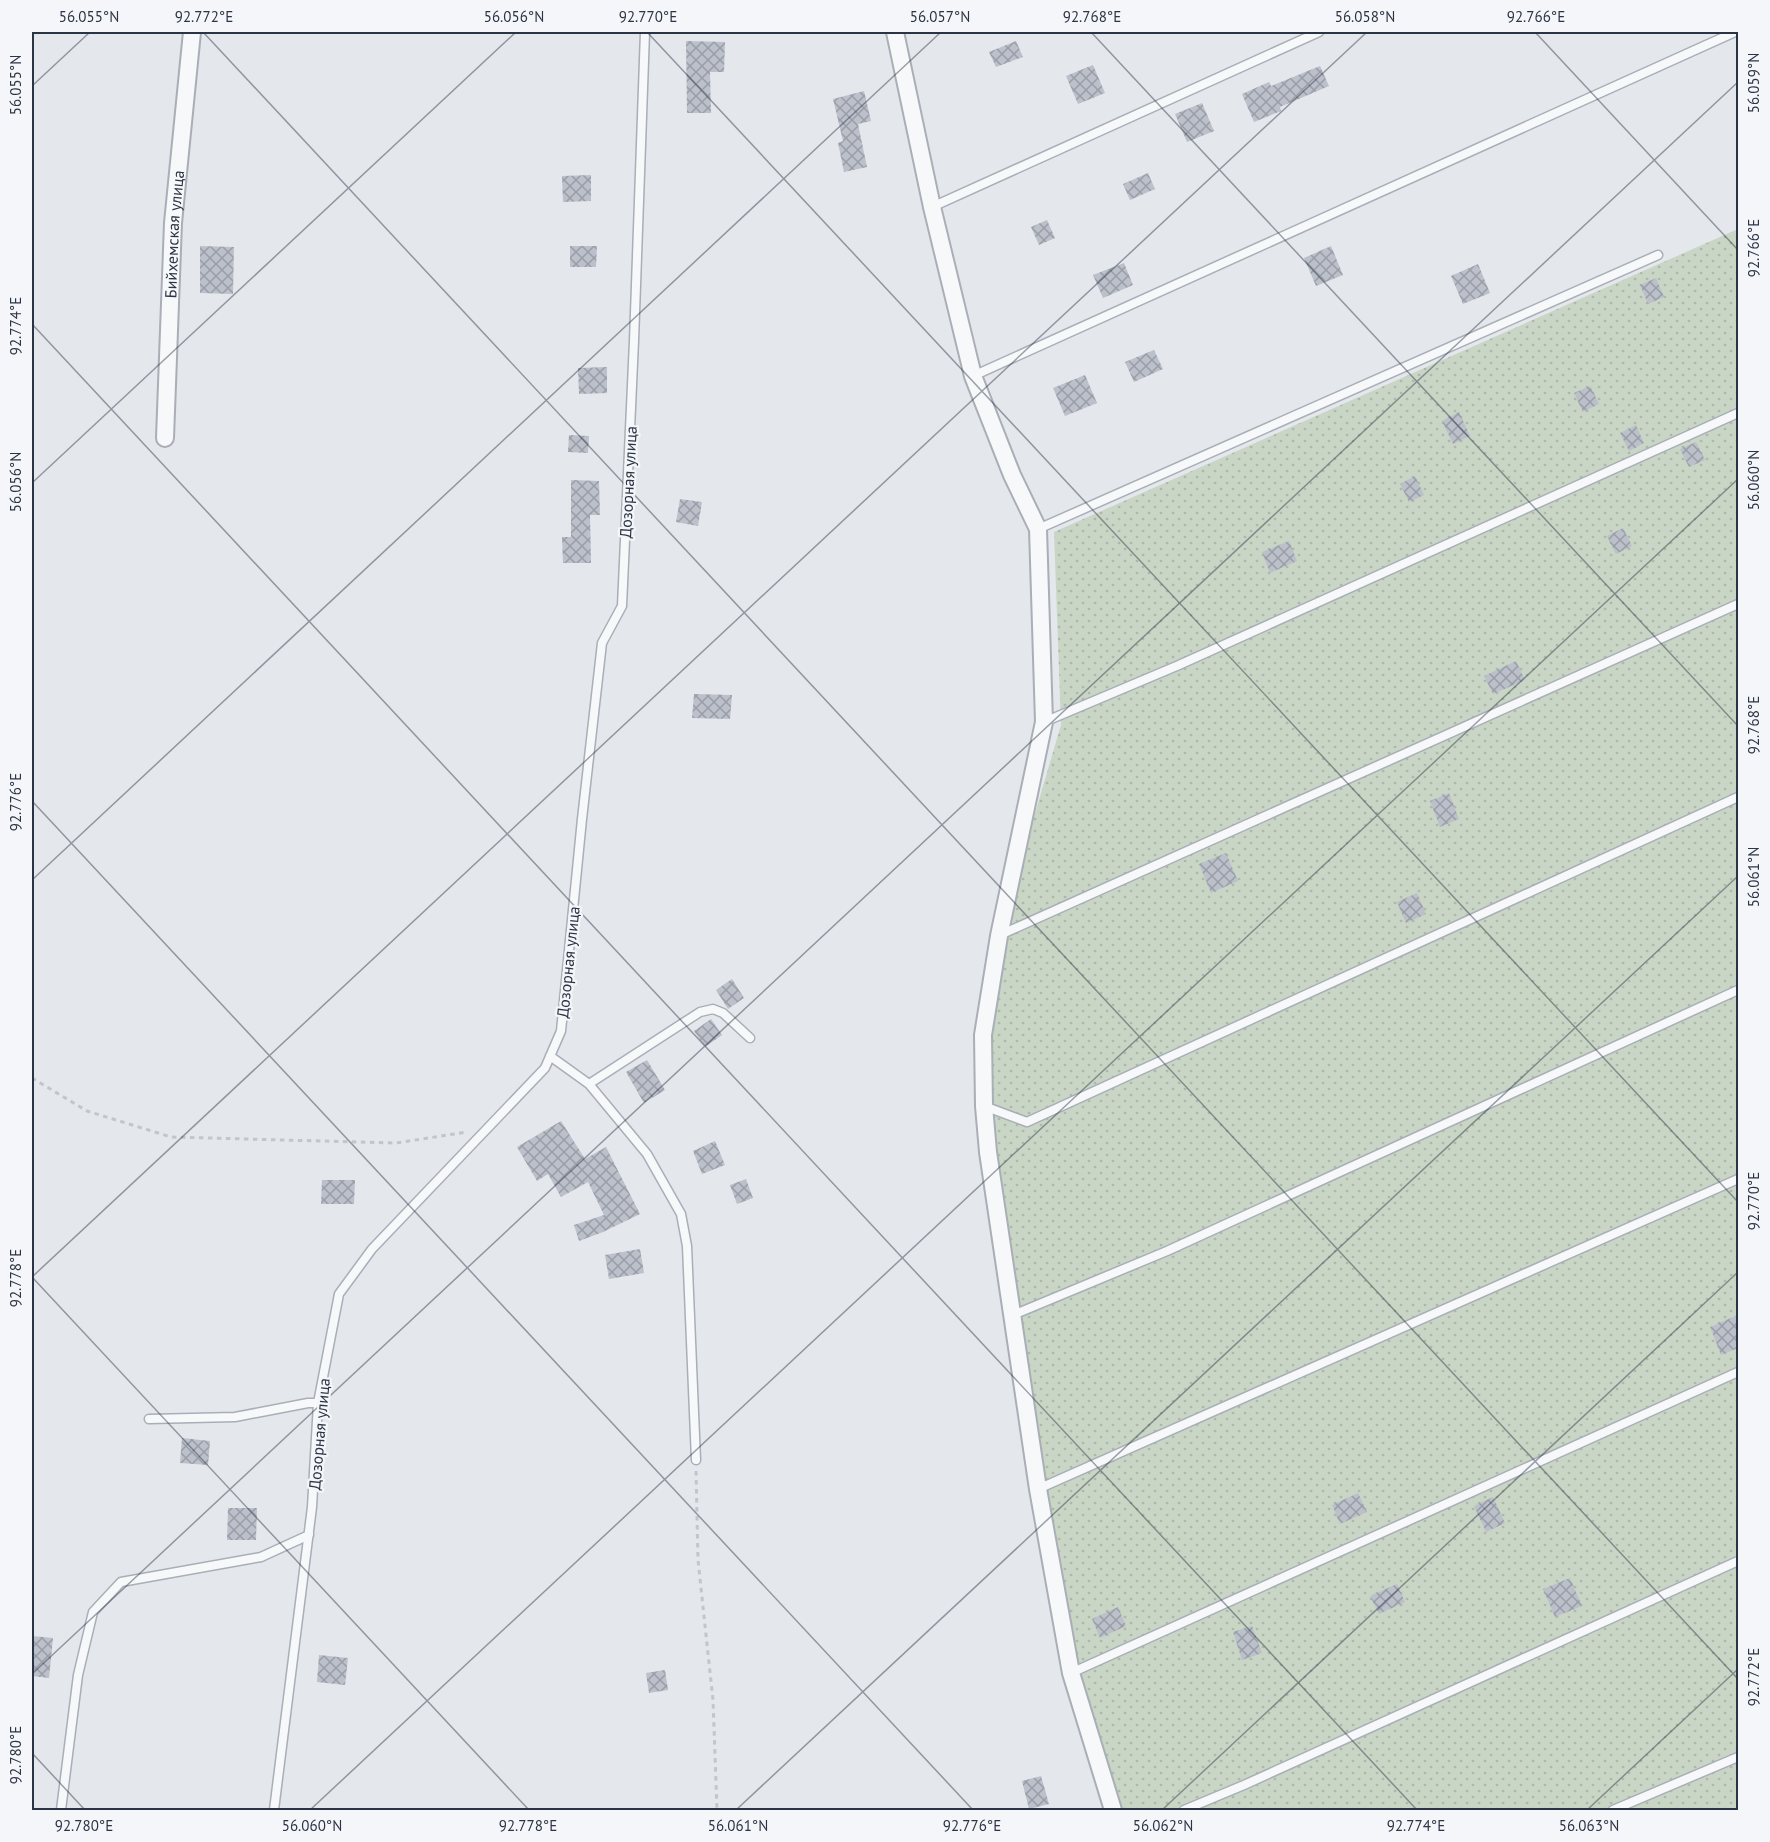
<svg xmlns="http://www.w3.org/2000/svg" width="1770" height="1842" font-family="'PT Sans',sans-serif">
  <defs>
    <pattern id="grass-dots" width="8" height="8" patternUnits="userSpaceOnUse" patternTransform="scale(1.5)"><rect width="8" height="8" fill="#c9d6c5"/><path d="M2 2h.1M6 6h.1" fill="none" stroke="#adb8ab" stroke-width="1.8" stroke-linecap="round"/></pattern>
    <pattern id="building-cross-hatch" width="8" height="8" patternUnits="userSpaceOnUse" patternTransform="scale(1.5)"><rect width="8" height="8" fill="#bbc0ca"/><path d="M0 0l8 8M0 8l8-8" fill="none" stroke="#989da6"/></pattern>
  </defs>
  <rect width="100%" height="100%" fill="#e4e7ec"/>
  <!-- grass -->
  <path fill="url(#grass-dots)" d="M1738 229V1810H1113L1071 1673 984 1106 999 936 1061 725 1054 532Z"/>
  <!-- building -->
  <path fill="url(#building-cross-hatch)" d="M686 41 725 42 724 72H710L711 113H687Z
    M1016 41 1023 57 996 67 989 52Z
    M1093 65 1105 93 1078 104 1066 76Z
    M1320 66 1329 86 1280 107 1281 111 1254 122 1242 94 1269 82 1271 86Z
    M864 91 871 121 858 124 867 167 844 172 838 143 843 141 833 99Z
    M1202 103 1214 131 1187 142 1175 114Z
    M1148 173 1155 189 1130 200 1123 184Z
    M591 175V201L563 202 562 176Z
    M1047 220 1055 238 1039 245 1031 227Z
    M200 246 234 247 233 294 200 293Z
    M570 246H597L596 267H570Z
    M1331 246 1343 275 1316 286 1304 258Z
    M1124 263 1133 285 1103 298 1093 275Z
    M1478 264 1490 293 1463 304 1451 276Z
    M1656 278 1664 297 1648 304 1640 285Z
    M1154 350 1163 369 1134 382 1125 362Z
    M607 367V393L579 394 578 368Z
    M1085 375 1097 403 1065 416 1053 388Z
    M1590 386 1599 404 1583 412 1574 393Z
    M1459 412 1470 436 1453 444 1442 421Z
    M1636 425 1644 443 1629 451 1620 433Z
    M569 435 589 436 588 453 568 452Z
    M1696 442 1705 460 1689 467 1680 449Z
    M1415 476 1424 495 1409 502 1400 484Z
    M571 480 599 481 600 515H590L591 563H563L562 537H571Z
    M680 499 702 502 698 526 676 522Z
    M1623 528 1632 546 1616 554 1607 536Z
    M1289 541 1297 561 1270 573 1262 552Z
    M1516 661 1525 680 1493 694 1484 676Z
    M694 694 732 695 730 719 692 718Z
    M1449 793 1459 819 1440 827 1430 801Z
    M1226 853 1238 881 1211 893 1199 864Z
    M1417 893 1426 914 1406 923 1397 902Z
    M732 979 744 998 728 1009 716 990Z
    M711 1019 722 1035 705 1047 694 1031Z
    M647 1060 665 1090 644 1103 626 1072Z
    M561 1121 585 1159 606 1147 640 1214 603 1232 579 1241 574 1225 604 1215 588 1182 561 1197 548 1174 537 1181 517 1147Z
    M715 1141 725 1165 702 1174 693 1151Z
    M746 1179 753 1198 737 1204 730 1185Z
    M322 1180H355L354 1204H321Z
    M640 1249 644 1273 609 1279 605 1255Z
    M1738 1315V1348L1721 1355 1710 1327Z
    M182 1438 210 1441 208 1465 180 1463Z
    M1358 1493 1367 1512 1340 1524 1332 1505Z
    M1493 1497 1505 1523 1486 1532 1474 1506Z
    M228 1508H257L256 1540H227Z
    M1570 1578 1582 1606 1555 1617 1543 1589Z
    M1397 1584 1405 1602 1379 1614 1370 1596Z
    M1118 1607 1126 1626 1100 1638 1092 1619Z
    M1252 1626 1262 1653 1242 1660 1233 1632Z
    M32 1636 53 1638 49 1678 32 1676Z
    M319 1655 348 1658 345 1685 317 1682Z
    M665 1670 668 1690 649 1693 646 1673Z
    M1041 1776 1049 1804 1029 1809 1022 1781Z"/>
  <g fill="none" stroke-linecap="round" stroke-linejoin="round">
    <!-- service casing -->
    <g stroke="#a9aeb7" stroke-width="11">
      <path id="service" d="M932 207 1319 32
        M973 376 1735 32
        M1038 529 1658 255
        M1044 722 1179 665 1738 413
        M1000 935 1738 604
        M550 1056 589 1084 647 1154 681 1214 687 1246 696 1460
        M589 1084 700 1012 713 1009 723 1013 750 1038
        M984 1106 1027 1122 1738 797
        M1013 1315 1167 1251 1738 990
        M149 1419 235 1417 308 1403H318V1406
        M1038 1489 1738 1179
        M1071 1673 1738 1372
        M61 1810 78 1675 93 1612 121 1582 261 1557 309 1535V1533
        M274 1810 312 1507 318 1403 339 1294 372 1249 545 1068 561 1031 582 819 602 643 622 606 634 341 645 32
        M1184 1810 1244 1785 1738 1561
        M1613 1810 1738 1757"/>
    </g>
    <!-- minor casing -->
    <g stroke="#a9aeb7" stroke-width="20">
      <g id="minor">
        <path d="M895 32 932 207 973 376 1012 475 1038 529 1044 722 999 936 983 1035 984 1106 988 1152 1038 1489 1071 1673 1113 1810"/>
        <path id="s1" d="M165 438 173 223 192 32"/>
      </g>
    </g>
    <!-- path -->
    <path stroke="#c2c5cb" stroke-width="3" stroke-dasharray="4.5 4.5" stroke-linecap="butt" d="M32 1078 87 1111 171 1137 396 1143 467 1132
      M696 1471 698 1560 713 1700 717 1810"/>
    <!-- service -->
    <use href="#service" stroke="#f7f8fa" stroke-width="8"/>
    <!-- minor -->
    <use href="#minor" stroke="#f7f8fa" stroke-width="16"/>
  </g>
  <!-- ticks -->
  <path fill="none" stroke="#2b3445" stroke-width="1.5" stroke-opacity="0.45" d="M203 32 1738 1679M647 32 1738 1202M1091 32 1738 726M1535 32 1738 250M32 86 90 32M32 324 1417 1810M32 483 516 32M32 801 973 1810M32 880 941 32M32 1277 529 1810M32 1277 1367 32M32 1674 1738 82M32 1753 85 1810M310 1810 1738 479M736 1810 1738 876M1162 1810 1738 1272M1587 1810 1738 1669"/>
  <g text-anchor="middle" stroke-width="4.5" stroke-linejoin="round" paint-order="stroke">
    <!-- street labels -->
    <g font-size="16" fill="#2b3445" stroke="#f4f6f9">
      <text dy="6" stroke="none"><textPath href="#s1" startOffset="204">Бийхемская улица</textPath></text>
      <text transform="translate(628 482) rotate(-87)" y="6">Дозорная улица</text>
      <text transform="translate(568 962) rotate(-84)" y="6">Дозорная улица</text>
      <text transform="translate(319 1434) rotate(-85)" y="6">Дозорная улица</text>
    </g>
  </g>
  <!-- border -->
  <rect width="1770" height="1842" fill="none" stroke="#f4f6f9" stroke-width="66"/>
  <rect x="33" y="33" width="1704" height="1776" fill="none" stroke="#2b3445" stroke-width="2"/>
  <g font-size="15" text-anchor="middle" fill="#2b3445">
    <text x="89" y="22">56.055°N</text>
    <text x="204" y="22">92.772°E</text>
    <text x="514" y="22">56.056°N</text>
    <text x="648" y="22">92.770°E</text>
    <text x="940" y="22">56.057°N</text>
    <text x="1092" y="22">92.768°E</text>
    <text x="1365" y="22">56.058°N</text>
    <text x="1536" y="22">92.766°E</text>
    <text transform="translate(1754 83) rotate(-90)" y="5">56.059°N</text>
    <text transform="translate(16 85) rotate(-90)" y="5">56.055°N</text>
    <text transform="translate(1754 248) rotate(-90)" y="5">92.766°E</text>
    <text transform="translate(16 326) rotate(-90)" y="5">92.774°E</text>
    <text transform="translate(1754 480) rotate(-90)" y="5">56.060°N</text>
    <text transform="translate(16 482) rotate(-90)" y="5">56.056°N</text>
    <text transform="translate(1754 725) rotate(-90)" y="5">92.768°E</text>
    <text transform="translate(16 802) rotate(-90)" y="5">92.776°E</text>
    <text transform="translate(1754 877) rotate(-90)" y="5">56.061°N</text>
    <text transform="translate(1754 1201) rotate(-90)" y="5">92.770°E</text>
    <text transform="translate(16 1278) rotate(-90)" y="5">92.778°E</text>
    <text transform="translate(1754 1677) rotate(-90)" y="5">92.772°E</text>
    <text transform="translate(16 1755) rotate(-90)" y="5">92.780°E</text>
    <text x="84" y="1831">92.780°E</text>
    <text x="312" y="1831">56.060°N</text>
    <text x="528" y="1831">92.778°E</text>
    <text x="738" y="1831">56.061°N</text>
    <text x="972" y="1831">92.776°E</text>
    <text x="1163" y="1831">56.062°N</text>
    <text x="1416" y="1831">92.774°E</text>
    <text x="1589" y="1831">56.063°N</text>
  </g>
</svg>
